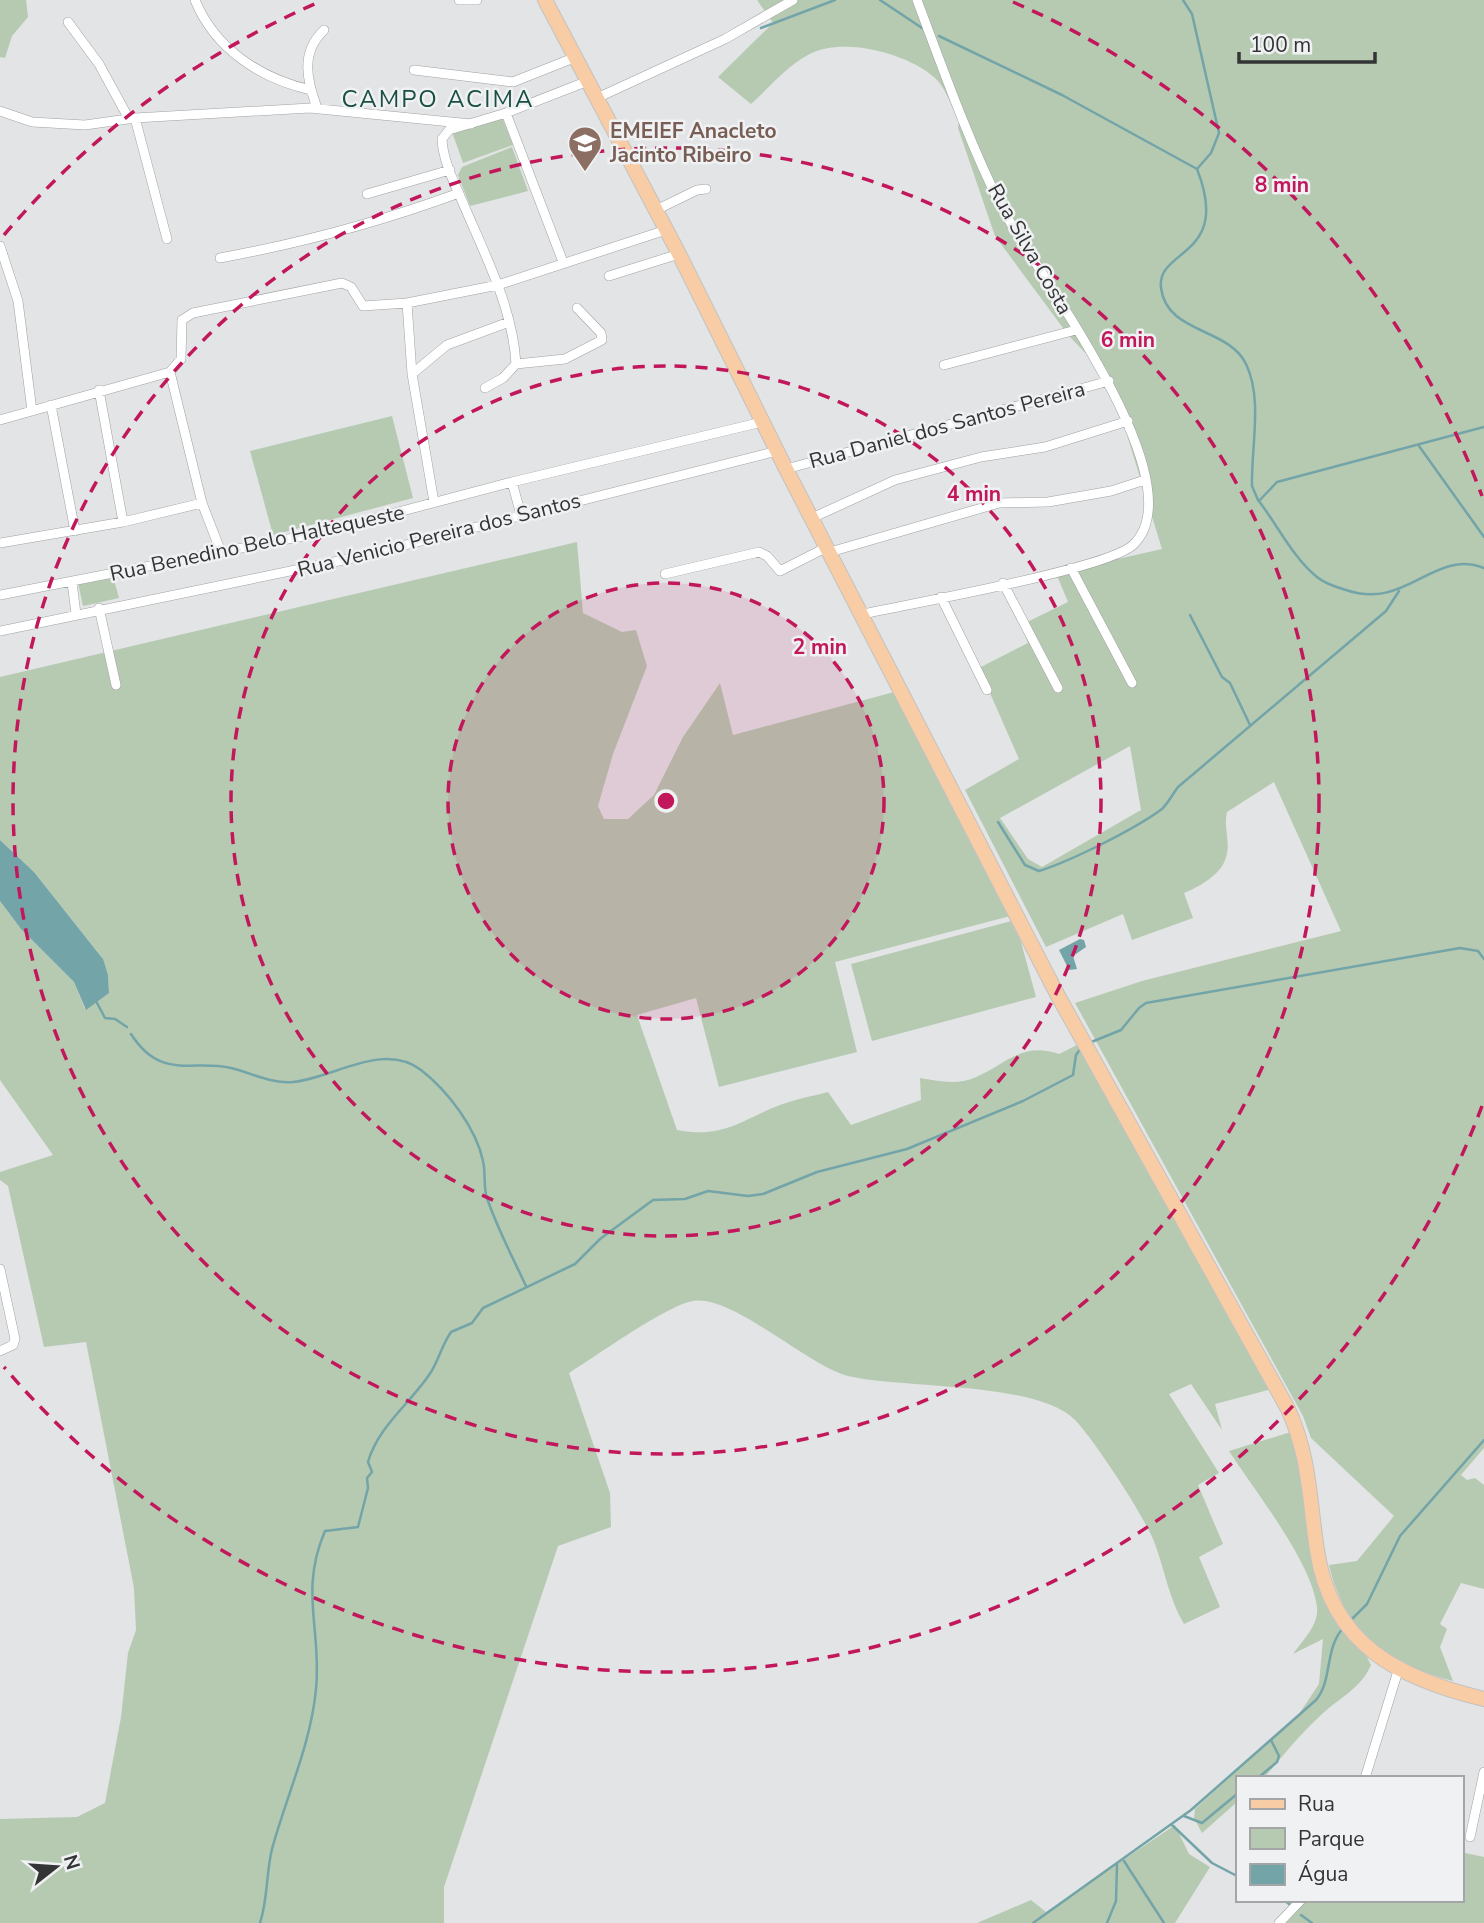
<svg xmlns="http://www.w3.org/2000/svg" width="1484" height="1923" font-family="'Nunito Sans',sans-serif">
  <rect width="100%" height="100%" fill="#e2e4e6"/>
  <!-- green -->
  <path fill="#b6cab2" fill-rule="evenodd" d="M0 0H26L28 17 12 36 5 58 0 57Z
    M757 0H1484V1448L1461 1475 1467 1480 1475 1478 1484 1485V1589L1461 1583 1440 1624 1447 1629 1440 1647 1453 1681C1388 1664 1345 1634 1329 1565L1357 1561 1394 1516 1311 1438 1303 1416 1075 1003 1142 981 1341 931 1274 782 1227 812C1223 827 1231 843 1226 857 1222 874 1199 887 1184 893L1193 918 1132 940 1123 914 1046 947 965 790 1019 759 979 668 1028 643 1021 625 1068 602 1056 573 1162 549 1107 370 1097 365 1069 336 995 236 958 128 959 120C952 107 945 87 935 78 907 53 842 36 808 55 787 66 769 88 751 104L718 77 773 23ZM1130 746 1141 810 1042 867 1028 859 1000 818Z
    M501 115 513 145 463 163 452 132Z
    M512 147 528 191 470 206 458 175 462 167Z
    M392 416 413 498 273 535 250 451Z
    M577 542 583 613 622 632 636 630 647 666 613 754 598 806 604 819H628L654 795 683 737 720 683 733 735 898 691 1014 915 835 962 857 1052 719 1087 696 998 637 1015 677 1130C724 1139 741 1120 780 1105 796 1099 813 1096 828 1092L851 1125 921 1100 920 1078C936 1081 958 1085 974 1078 1006 1065 1021 1041 1059 1054L1081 1043 1272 1389 1215 1404 1222 1430 1191 1384 1169 1394 1219 1473 1198 1485 1223 1544 1199 1557 1220 1607 1184 1624C1169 1599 1165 1571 1155 1544 1147 1520 1093 1438 1075 1420 1036 1381 903 1389 848 1376 808 1366 732 1294 693 1301 667 1305 595 1357 569 1373L610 1493 611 1527 558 1546 444 1887V1923H0V1819L77 1817 105 1803 121 1717 128 1653 136 1630 134 1588 86 1342 44 1347 8 1186 0 1180V1172L53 1155 0 1080V901L21 929 74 982 85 1009 109 993 108 975 100 955 34 872 0 840V677Z
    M113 576 119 598 83 606 78 583Z
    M1015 920 1036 997 872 1041 851 964Z
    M1294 1431 1326 1601 1342 1631 1366 1655 1371 1665C1361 1689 1337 1699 1320 1716 1300 1734 1282 1757 1264 1778H1237V1802L1202 1833 1194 1818 1195 1809 1299 1714 1319 1684 1323 1639 1293 1654C1303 1640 1319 1625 1317 1607 1312 1562 1254 1490 1229 1451Z
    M1175 1825 1189 1854 1210 1867 1175 1923H977L1031 1900 1046 1912Z
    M1461 1852 1484 1857V1923H1280L1298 1900H1461Z"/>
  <!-- water -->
  <path fill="#73a4a8" d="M0 840 34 872 103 959 108 975 109 993 86 1010 74 982 21 929 0 901Z
    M1080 939 1084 940 1086 947 1073 956 1077 969 1069 970 1059 950Z"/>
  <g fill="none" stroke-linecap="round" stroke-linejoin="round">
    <!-- stream -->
    <path stroke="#73a4a8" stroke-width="2.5" d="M880 0 922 28
      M1183 0 1192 14 1219 133 1211 153 1197 169
      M761 28 835 0
      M939 36 1062 95 1197 169
      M1197 169C1232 258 1156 248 1161 288 1167 334 1228 327 1246 364 1263 399 1251 447 1252 486L1258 500C1277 524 1293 558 1317 577 1325 584 1336 587 1346 590 1406 611 1434 548 1484 568
      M1419 446 1484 537
      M1259 501 1277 482 1484 427
      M1190 615 1222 677 1230 683 1250 725
      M998 822 1025 865 1039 871C1071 861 1135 829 1162 809 1169 802 1172 795 1178 787L1386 611 1399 591
      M95 999 105 1018 115 1019 127 1027
      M131 1034C161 1081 192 1059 231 1068 252 1073 271 1084 293 1082 334 1078 383 1041 421 1070 448 1091 476 1128 483 1161 486 1173 483 1187 487 1198 497 1228 513 1258 526 1286
      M1089 1043 1121 1030 1139 1008 1146 1003 1460 948 1478 951 1484 959
      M1351 1620 1367 1604 1400 1536 1484 1440
      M1258 1778 1277 1762 1279 1756 1271 1740
      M1184 1816 1202 1823 1237 1794
      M1172 1825 1212 1863 1237 1876
      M1124 1861 1164 1923
      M1284 1900 1293 1907
      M1301 1915 1312 1923
      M260 1923C268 1899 266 1873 272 1849 286 1797 311 1744 316 1689 322 1630 299 1591 325 1531L358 1527 368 1488 367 1478 372 1472 368 1462C378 1426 412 1402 431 1372 439 1359 442 1345 451 1332L472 1323 483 1308 575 1264 600 1239 653 1200 685 1199 708 1191 748 1196 763 1194 817 1172 907 1149 1023 1101 1073 1075 1076 1055 1081 1048
      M1033 1923 1191 1810 1316 1700C1333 1680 1324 1648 1344 1627
      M1107 1923 1116 1901 1117 1865"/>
    <!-- minor casing -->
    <g stroke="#9fa1a3" stroke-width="10">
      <path id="minor" d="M195 0C215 49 261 79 311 90
        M459 0H477
        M68 22 99 64 129 119
        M414 70 513 82 576 57
        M597 98 725 39 793 0
        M317 108C307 80 300 53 324 30
        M0 111 32 122 85 125 135 118 310 108 471 124
        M506 113 563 262
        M135 118 167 239
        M367 194 450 170
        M656 210 697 190 706 189
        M0 246 18 301 32 411
        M220 258C302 243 380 222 459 193
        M609 276 679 254
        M407 303 412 374 434 502
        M516 364 565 359 602 340 601 333 577 308
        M944 365 1076 330
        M170 372 202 503 221 552
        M412 374 447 345 509 322
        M485 388 503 378 516 364C513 310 487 259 466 210 457 188 443 163 442 139L449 130 506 113 588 81
        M99 390 123 522
        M51 405 75 531
        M0 420 170 372 181 359 182 320 193 313 342 283 351 287 363 306 407 303 498 285 666 230
        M786 469 1109 381
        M512 482 521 515
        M812 518 895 480 981 457 1045 447 1128 421
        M0 543 123 522 202 503
        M830 552 999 503 1048 502 1111 491 1145 480
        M1071 568 1132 683
        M665 574 759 552 767 556 780 571 827 547
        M72 582 76 614
        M1003 583 1058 688
        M0 595 319 533 512 482 762 422
        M941 597 987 690
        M99 608 116 685
        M863 614C909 604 1107 569 1133 545 1200 482 1032 268 1001 206 968 140 943 69 917 0
        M0 631 358 557 777 451
        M0 1269 15 1339 13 1345 0 1351
        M1365 1778 1398 1671
        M1470 1837 1484 1772
        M1279 1923 1301 1900"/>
    </g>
    <!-- primary casing -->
    <g stroke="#c2c2c2" stroke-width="16">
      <path id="primary" d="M545 0 679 254 786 469 1057 994 1288 1409C1310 1457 1309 1498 1317 1550 1331 1645 1400 1679 1484 1699"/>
    </g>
    <!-- minor -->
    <use href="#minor" stroke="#fff" stroke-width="9"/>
    <!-- primary -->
    <use href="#primary" stroke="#f8cca5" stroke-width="14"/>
  </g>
  <!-- distance rings -->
  <circle cx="666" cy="801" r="218" fill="#c2185b" fill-opacity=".12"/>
  <g fill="none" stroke="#c2185b" stroke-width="3.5" stroke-dasharray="12 9">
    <circle cx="666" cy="801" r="218"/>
    <circle cx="666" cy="801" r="435"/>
    <circle cx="666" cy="801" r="653"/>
    <path d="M1482 1106A871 871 0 0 1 4 1367M4 235A871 871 0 0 1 319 2M1013 2A871 871 0 0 1 1482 496"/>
  </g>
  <!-- icons -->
  <defs>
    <g id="school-pin" transform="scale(1.75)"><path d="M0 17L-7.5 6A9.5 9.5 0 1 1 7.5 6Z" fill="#8d6e63" stroke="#eff1f3"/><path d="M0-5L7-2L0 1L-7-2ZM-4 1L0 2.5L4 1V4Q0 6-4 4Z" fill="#fff"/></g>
  </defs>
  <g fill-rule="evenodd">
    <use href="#school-pin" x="585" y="143"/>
  </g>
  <g text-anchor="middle" stroke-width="5" stroke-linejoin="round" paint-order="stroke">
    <!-- education labels -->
    <g font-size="21" font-weight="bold" fill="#785e54" stroke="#eff1f3" text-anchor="start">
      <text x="610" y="138">EMEIEF Anacleto<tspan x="610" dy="24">Jacinto Ribeiro</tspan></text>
    </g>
    <!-- street labels -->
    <g font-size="21" fill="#333435" stroke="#eff1f3">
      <text transform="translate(1030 249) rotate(60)" y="7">Rua Silva Costa</text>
      <text transform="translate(947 425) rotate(-15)" y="7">Rua Daniel dos Santos Pereira</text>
      <text transform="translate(439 535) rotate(-14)" y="7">Rua Venicio Pereira dos Santos</text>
      <text transform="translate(257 543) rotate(-12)" y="7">Rua Benedino Belo Haltequeste</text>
    </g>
    <!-- quarter labels -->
    <g font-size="24" letter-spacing="2" fill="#194f43" stroke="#eff1f3">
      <text x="438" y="107">CAMPO ACIMA</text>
    </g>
  </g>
  <circle cx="666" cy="801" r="10" fill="#c2185b" stroke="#eff1f3" stroke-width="3.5"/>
  <g font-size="21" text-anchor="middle" font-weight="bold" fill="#c2185b" stroke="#eff1f3" stroke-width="5" stroke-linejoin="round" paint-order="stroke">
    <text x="1282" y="192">8 min</text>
    <text x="1128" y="347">6 min</text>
    <text x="974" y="501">4 min</text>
    <text x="820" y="654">2 min</text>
  </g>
  <!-- legend -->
  <rect x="1236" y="1776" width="228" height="126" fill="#eff1f3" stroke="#a4a5a7" stroke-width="2"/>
  <rect x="1250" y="1799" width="35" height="10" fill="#f8cca5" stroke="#a4a5a7" stroke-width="2"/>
  <text x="1298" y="1811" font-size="21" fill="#333435">Rua</text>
  <rect x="1250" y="1828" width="35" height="21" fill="#b6cab2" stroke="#a4a5a7" stroke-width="2"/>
  <text x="1298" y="1846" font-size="21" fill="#333435">Parque</text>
  <rect x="1250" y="1864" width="35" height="21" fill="#73a4a8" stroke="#a4a5a7" stroke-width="2"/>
  <text x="1298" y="1881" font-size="21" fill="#333435">Água</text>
  <!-- north arrow -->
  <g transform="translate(56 1867) rotate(73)" stroke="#eff1f3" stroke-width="5" paint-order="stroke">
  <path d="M0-5L12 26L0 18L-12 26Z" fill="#333435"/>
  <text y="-10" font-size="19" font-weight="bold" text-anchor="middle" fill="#333435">N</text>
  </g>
  <!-- scale -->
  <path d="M1239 52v10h136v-10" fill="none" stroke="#333435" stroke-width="3.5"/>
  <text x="1250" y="52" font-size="21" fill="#333435" stroke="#eff1f3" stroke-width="5" paint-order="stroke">100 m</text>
</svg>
